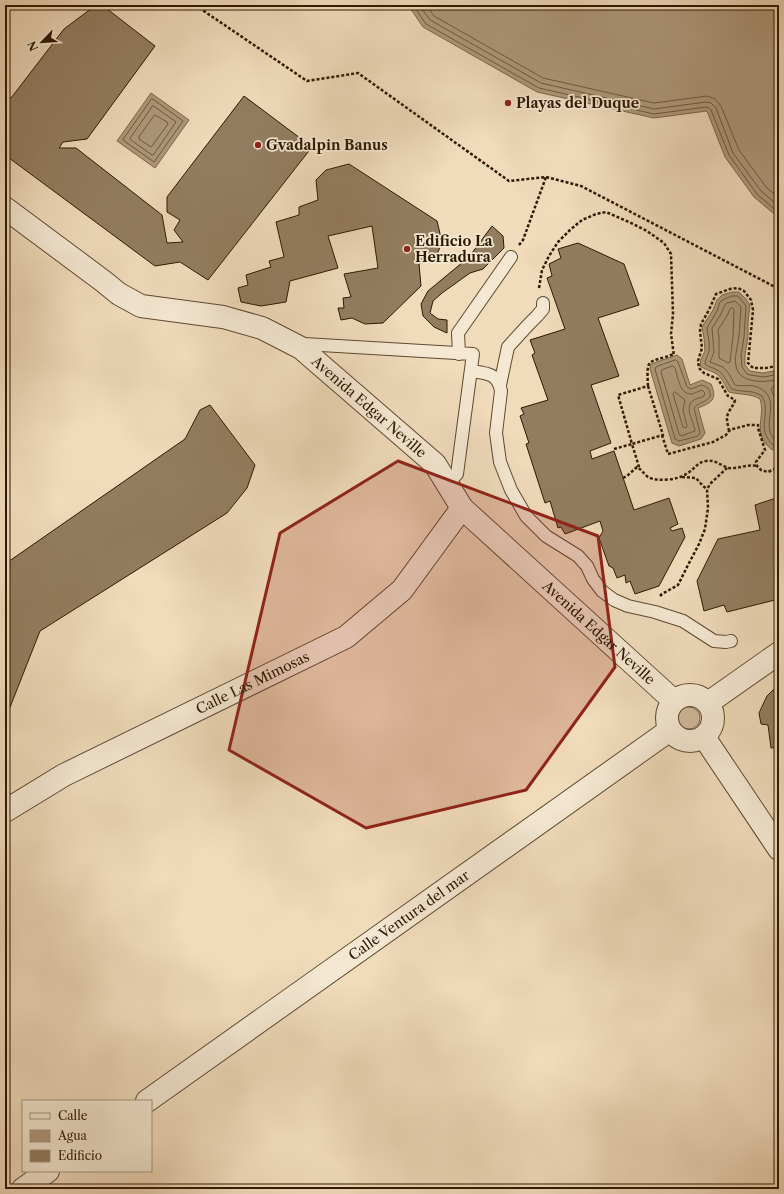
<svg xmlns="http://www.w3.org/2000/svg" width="784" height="1194" font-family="'Libre Caslon Text',serif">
  <rect width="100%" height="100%" fill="#f0dbbb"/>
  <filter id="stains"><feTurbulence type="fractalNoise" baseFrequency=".005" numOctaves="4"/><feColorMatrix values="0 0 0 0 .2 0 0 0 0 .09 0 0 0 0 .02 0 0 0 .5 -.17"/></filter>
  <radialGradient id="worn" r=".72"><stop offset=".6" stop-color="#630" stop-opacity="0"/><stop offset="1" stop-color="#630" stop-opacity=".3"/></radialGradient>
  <!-- green -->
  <path fill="#cfba9b" stroke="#7e694e" d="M678 718a11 11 0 1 1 22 0a11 11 0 1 1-22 0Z"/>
  <!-- water -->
  <path fill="#ae997b" stroke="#7b654a" d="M408 5H779V218L754 197 725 157 707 111 654 118 537 92 423 27Z
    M151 93 189 120 155 168 117 141Z
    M732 292H739L746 299 750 305 748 322V337L745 355V365L750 371 763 373 778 370 779 365V448L772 450C769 447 765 444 763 440 756 426 765 413 760 399 750 393 740 395 729 392 725 386 722 377 715 373 710 370 705 370 700 366L701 359 705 351 704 338 702 327 713 310 717 300 722 295Z
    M677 355 682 359 690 385 702 380 711 384C718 400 711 403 698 408L705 433 701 439 679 446 672 443 650 369 651 364Z"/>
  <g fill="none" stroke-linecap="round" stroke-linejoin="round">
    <!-- shore -->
    <path stroke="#6e583e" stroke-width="1" d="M413 5 426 24 539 88 654 114 706 107 709 108 711 110 729 155 757 194 779 213
      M419 5 430 20 541 83 654 109 706 102 711 103 716 108 733 153 761 191 779 206
      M426 5 434 16 543 78 654 103 707 96 715 99 721 106 739 150 766 187 779 198
      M152 99 154 100 183 121 154 162 123 140Z
      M153 106 155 107 176 122 154 154 152 155 131 140 130 139Z
      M155 115 167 122 168 124 152 146 151 147 139 139V137Z
      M733 308 734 310 733 336 730 362 728 363 719 358V338L718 330 727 316 730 309Z
      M676 360 678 362 687 387 691 389 702 385 708 388C716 402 700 400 694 408L700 433 698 436 679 441 675 439 655 369 656 367Z
      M673 366 675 368C678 376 679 395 692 394 695 393 699 391 702 390L705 393 704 396C701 398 697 398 694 400 683 406 694 422 695 431L681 436 679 434 661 372 662 370Z
      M779 374 764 377 750 375 747 374 742 367 741 355 744 337 746 306 743 302 738 296H732L724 299 720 302 717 311 707 328C708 335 710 343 709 351 708 356 705 359 705 364 708 367 712 367 717 370 724 373 727 383 732 389 744 393 751 389 762 396 772 414 755 428 773 445L779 444
      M779 379C766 383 739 384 736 366 734 356 738 346 739 335 740 326 740 317 741 307L735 301 727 303 725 305 721 314 712 328 714 352 710 362 723 367 729 374 735 385C742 387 750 384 757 387 784 398 760 423 774 439H779
      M779 385 773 387 771 389 777 404 775 426 777 432 779 433
      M675 392 685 400 683 410 687 426 686 428 683 427 673 394Z"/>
  </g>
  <!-- building -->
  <path fill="#937d61" stroke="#2e1800" d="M96 5H102L155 46 87 139 63 142 59 148H76L162 215 167 243 183 242 174 230 180 220 167 212V197L244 96 312 147 208 280 180 262 155 266 5 155V95L11 98 64 29Z
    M349 164 437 221 442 242 436 257 419 264 421 286 383 323 365 324 352 318 341 320 338 308H344L343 298 351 297 344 274 378 268 372 226 328 236 338 268 290 281 286 302 261 306 241 302 238 288 248 285 246 275 271 267 269 261 284 257 276 222 299 215V207L318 200 316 180 326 170Z
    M492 226 503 236 504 248 483 269 470 273 442 293 433 301 430 313 438 319 447 320V333L434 327 423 316 421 304 428 291 469 257Z
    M578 243 624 264 639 305 598 318 619 376 591 385 611 443 590 451 592 459 614 451 634 510 669 498 678 524 670 528 672 531 682 528 685 537 659 586 635 594 630 581 626 583 625 575 617 578 613 568 609 566 599 538 603 531 600 521 565 534 561 527 558 528 550 501 545 503 526 444 529 443 520 416 524 414 521 408 548 400 532 355 535 353 530 340 565 329 547 278 552 276 549 264 561 258 558 249Z
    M210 405 255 465 247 488 227 513 40 631 5 720V564L185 439 200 410Z
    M779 497V596L774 598 775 600 727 612 724 605 704 611 697 581 718 539 760 530 755 505Z
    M779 684V747L771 748 768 725 761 724 759 713 767 696Z"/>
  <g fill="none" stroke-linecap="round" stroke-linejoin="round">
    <!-- lane casing -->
    <g stroke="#5e492f" stroke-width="14">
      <path id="lane" d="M301 348 304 344 473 354 457 474 447 484
        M459 354 458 333 511 257
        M471 371C486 373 498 373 501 391L496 433 500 462 511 490 526 516 546 536 578 556 587 566 593 579 602 591 614 600 628 606 655 612 683 621 714 641 726 642 731 641
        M500 385 508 347 529 324 537 316 543 309V303"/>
    </g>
    <!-- street casing -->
    <g stroke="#5e492f" stroke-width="24">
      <g id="street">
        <path id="s1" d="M5 208 103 281 119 294 141 306 223 317 262 328 301 348 435 464 462 508 674 701"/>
        <circle cx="690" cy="718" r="23"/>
        <path d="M708 703 779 653"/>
        <path d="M704 737 779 849"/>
        <path id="s2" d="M5 811 64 775 346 637 402 590 462 508"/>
        <path id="s3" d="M147 1101 670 730"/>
        <path d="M23 1189 48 1171"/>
      </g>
    </g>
    <!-- path -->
    <path stroke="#2e1800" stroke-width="2.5" stroke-dasharray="3 2" stroke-linecap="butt" d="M195 5 307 81 358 73 509 181 546 177 581 186 779 289
      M5 7 8 5
      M519 245 523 240 546 177
      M539 288 542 270 549 256 558 242 570 230 582 220 596 214 606 212 629 222 647 231 664 243 671 254 673 314 671 334 674 356
      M648 386 663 435 632 444 618 395Z
      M648 386C646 355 649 364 674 354
      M729 431C728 424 725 418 729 412 731 407 734 405 735 400L728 396 718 379 704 373 699 368 698 361 702 348 700 331 701 324 709 310 716 294 730 289 738 288 744 291 751 300 753 310 748 363 753 368H766L776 366 778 336 779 332
      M662 435 668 454 713 442 726 435 729 431 733 429 748 425H758V428L765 450 756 462 757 466 761 470 768 472 779 467
      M778 448 779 452
      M614 449 632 444 639 467
      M682 477 696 478 703 486 707 489
      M623 478 627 476 637 467C642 470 644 474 648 477 656 482 679 480 686 474 694 470 697 462 706 461 715 459 721 466 729 468 738 469 747 464 757 466
      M660 596 662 594 678 585 687 567 699 544 705 529 708 508 707 489 711 483 728 467"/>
    <!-- lane -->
    <use href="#lane" stroke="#f5e8d3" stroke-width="12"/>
    <!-- street -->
    <use href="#street" stroke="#f5e8d3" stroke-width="22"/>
  </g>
  <!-- marked area -->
  <path fill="#8f2418" fill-opacity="0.2" stroke="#8f2418" stroke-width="3" stroke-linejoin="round" d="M398 461 598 536 615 667 526 790 366 828 229 750 280 533Z"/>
  <!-- markers -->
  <g fill="#8f2418" stroke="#f5e8d3" stroke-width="1.5">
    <circle cx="508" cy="103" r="4"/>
    <circle cx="258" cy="145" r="4"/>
    <circle cx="407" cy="249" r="4"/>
  </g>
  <g text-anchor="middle" stroke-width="3.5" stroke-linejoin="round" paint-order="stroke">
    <!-- poi labels -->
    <g font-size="14" font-weight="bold" fill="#2e1800" stroke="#f5e8d3" text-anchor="start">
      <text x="516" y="108">Playas del Duque</text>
      <text x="266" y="150">Gvadalpin Banus</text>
      <text x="415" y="246">Edificio La<tspan x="415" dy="16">Herradura</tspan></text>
    </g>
    <!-- street labels -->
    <g font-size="14" fill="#2e1800" stroke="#f5e8d3">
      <text dy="5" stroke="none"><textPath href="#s1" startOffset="425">Avenida Edgar Neville</textPath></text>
      <text dy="5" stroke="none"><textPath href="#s1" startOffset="749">Avenida Edgar Neville</textPath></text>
      <text dy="5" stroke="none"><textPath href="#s2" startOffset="279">Calle Las Mimosas</textPath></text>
      <text dy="5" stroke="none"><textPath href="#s3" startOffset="321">Calle Ventura del mar</textPath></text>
    </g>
  </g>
  <!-- margin -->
  <rect width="784" height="1194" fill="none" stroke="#f0dbbb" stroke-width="20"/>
  <rect x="6" y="6" width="772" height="1182" fill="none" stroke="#2e1800" stroke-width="2"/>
  <rect x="10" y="10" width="764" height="1174" fill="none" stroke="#2e1800"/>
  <!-- legend -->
  <rect x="22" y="1100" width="130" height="72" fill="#f5e8d3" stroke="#a5957f"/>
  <rect x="30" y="1113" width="20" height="6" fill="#f5e8d3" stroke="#a5957f"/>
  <text x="58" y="1120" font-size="12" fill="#2e1800">Calle</text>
  <rect x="30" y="1130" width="20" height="12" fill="#ae997b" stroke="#a5957f"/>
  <text x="58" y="1140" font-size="12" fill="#2e1800">Agua</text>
  <rect x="30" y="1150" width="20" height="12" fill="#937d61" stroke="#a5957f"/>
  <text x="58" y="1160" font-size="12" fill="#2e1800">Edificio</text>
  <!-- north arrow -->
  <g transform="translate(42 42) rotate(245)" stroke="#f5e8d3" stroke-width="3" paint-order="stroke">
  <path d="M0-3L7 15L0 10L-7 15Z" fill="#2e1800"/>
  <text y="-6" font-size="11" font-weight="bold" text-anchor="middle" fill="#2e1800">N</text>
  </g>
  <rect width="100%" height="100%" filter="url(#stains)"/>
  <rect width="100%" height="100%" fill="url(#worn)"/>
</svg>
